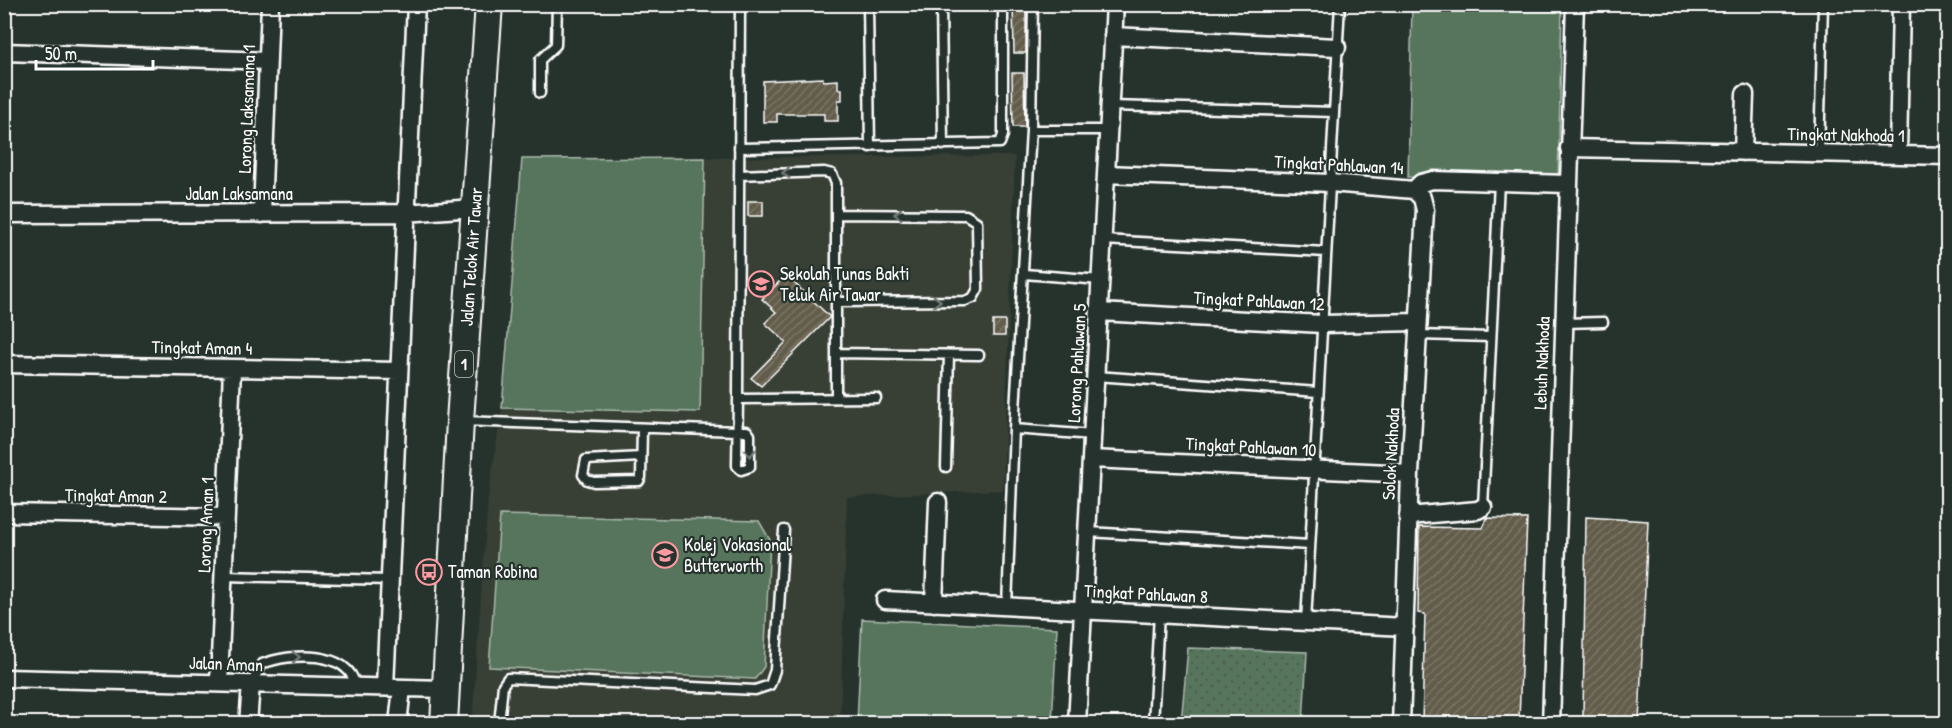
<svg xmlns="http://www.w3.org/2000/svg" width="1952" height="728" font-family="'Patrick Hand',sans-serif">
  <defs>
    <pattern id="park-dots" width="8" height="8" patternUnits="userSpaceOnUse" patternTransform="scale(1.5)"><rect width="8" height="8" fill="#57745c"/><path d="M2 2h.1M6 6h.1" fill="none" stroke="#505c52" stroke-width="1.8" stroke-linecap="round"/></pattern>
    <pattern id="building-hatch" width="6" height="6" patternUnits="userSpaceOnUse" patternTransform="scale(1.5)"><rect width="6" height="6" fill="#625c4b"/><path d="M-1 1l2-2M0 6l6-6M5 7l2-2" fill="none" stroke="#7a7466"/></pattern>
  </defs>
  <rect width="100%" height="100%" fill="#26332d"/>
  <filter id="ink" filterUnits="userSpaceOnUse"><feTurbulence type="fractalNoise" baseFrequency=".0167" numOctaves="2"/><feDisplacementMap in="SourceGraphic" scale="12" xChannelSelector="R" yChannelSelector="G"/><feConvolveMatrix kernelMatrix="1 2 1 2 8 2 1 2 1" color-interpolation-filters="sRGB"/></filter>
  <g filter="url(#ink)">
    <!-- built -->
    <path fill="#383f36" d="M1015 156 1003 490 847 497 840 723 472 724 488 499 502 408 522 159Z"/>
    <!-- grass -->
    <path fill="#57745c" stroke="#abbaae" stroke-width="1.5" d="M1412 5H1562L1558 181 1408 177Z
      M705 158 700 412 502 408 522 159Z
      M500 515 759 521 770 540 764 667 755 679 489 667Z
      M862 619 1057 628 1052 723H857Z"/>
    <!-- park -->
    <path fill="url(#park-dots)" stroke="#abbaae" stroke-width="1.5" d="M1188 648 1307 652 1303 723H1181Z"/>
    <!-- building -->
    <path fill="url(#building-hatch)" stroke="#fff" stroke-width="1.5" d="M1013 4H1026V53H1014Z
      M1012 73H1024L1025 127H1013Z
      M823 78V81L838 80V89H842V100H838V121H824V114H777V122H763V81Z
      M748 201H763V216H748Z
      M786 275 830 317 761 386 751 378 786 342 765 323 776 312 762 299Z
      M993 321H1005V336H993Z
      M1586 517 1648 521 1639 722 1583 717Z
      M1486 518 1527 519 1519 719 1480 717V723H1422L1425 614 1418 613 1419 527 1483 528Z"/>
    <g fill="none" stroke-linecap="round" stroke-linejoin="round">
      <!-- service casing -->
      <g stroke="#fff" stroke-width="13">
        <path id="service" d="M868 4 870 147
          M941 4 943 145
          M540 93V60L556 45 557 4
          M1110 106 1334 112
          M1031 130H1109
          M739 148 1000 143 1003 135V4
          M1819 154 1823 4
          M739 175 824 172 832 174 836 183V398
          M836 214 966 215 977 222 978 289 973 298 965 301 837 302
          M1103 240 1326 252
          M1024 274 1101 280
          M1563 323 1603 322
          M1417 335 1491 337
          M837 353 979 355
          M1096 376 1318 392
          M738 399 876 398
          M462 421 737 431H747L750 435V467L741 470 737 466 738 399 740 4
          M1014 429 1093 435
          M641 457 586 460 583 475 587 480 594 482 639 481 641 477 642 429
          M946 467 949 355
          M1483 507 1499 182
          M1088 532 1310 545
          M223 576 390 580
          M1007 606 1014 429 1031 130 1033 4
          M1306 622 1340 4
          M251 684 262 664C290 653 349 649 356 687
          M499 724 503 685 508 678 755 690 770 685 775 670 784 530
          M1153 724 1159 614"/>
      </g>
      <!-- minor casing -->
      <g stroke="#fff" stroke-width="21">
        <path id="minor" d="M1113 36 1337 47
          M4 52 268 61
          M1569 148 1948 156
          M1743 152 1745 94
          M1898 155 1901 4
          M1106 174 1330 183 1414 190
          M1414 190 1421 183 1433 180 1567 184
          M4 214 405 213 474 208
          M262 214 270 4
          M1099 312 1322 324 1418 322
          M4 364 399 371
          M1091 459 1410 474
          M4 513 226 517
          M1408 516 1478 510 1483 507
          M885 600 1405 627
          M934 603 938 502
          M4 678 446 689
          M219 683 232 369
          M385 687 416 4
          M248 724 251 684
          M398 724 402 688
          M1077 724 1115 4
          M1401 724 1410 474 1425 210 1422 198 1414 190
          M1551 724 1575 4"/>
      </g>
      <!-- primary casing -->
      <g stroke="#fff" stroke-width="30">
        <g id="primary">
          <path id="s1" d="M444 724 460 421 489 4"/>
        </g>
      </g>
      <!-- service -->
      <use href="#service" stroke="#26332d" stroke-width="8"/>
      <!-- minor -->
      <use href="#minor" stroke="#26332d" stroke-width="16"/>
      <!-- primary -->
      <use href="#primary" stroke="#26332d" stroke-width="26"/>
    </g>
    <!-- one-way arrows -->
    <defs><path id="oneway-chevron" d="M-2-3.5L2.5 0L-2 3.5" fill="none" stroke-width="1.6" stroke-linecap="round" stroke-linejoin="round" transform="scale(1.5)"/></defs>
    <g stroke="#727a76">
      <use href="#oneway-chevron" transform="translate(786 173) rotate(178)"/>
      <use href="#oneway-chevron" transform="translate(898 214) rotate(-180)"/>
      <use href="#oneway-chevron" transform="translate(937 301) rotate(-1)"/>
      <use href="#oneway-chevron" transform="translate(750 453) rotate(90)"/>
      <use href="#oneway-chevron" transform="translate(296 657) rotate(-2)"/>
    </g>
  </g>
  <!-- icons -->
  <defs>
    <g id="school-ring" transform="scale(1.35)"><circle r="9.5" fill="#26332d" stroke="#ff9aa2" stroke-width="1.5"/><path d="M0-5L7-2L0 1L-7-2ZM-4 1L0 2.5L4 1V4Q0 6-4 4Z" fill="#ff9aa2"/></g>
    <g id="university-ring" transform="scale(1.35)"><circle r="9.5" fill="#26332d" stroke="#ff9aa2" stroke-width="1.5"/><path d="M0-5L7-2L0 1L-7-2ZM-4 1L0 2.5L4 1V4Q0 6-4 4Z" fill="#ff9aa2"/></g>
    <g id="bus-ring" transform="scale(1.35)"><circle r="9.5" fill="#26332d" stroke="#ff9aa2" stroke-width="1.5"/><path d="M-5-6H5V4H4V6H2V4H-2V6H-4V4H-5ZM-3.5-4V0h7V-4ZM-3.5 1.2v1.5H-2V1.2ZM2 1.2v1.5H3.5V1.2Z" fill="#ff9aa2"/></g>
  </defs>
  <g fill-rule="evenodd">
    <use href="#school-ring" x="761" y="284"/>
    <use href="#university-ring" x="665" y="555"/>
    <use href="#bus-ring" x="429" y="572"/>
  </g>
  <g text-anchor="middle" stroke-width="4.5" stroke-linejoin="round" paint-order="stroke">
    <!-- shield labels -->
    <rect fill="#26332d" stroke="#bec2c0" stroke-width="1.5" x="455" y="351" width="18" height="26" rx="4.5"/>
    <g font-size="16" font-weight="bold" fill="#fff">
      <text x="464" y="370">1</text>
    </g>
    <!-- street labels -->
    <g font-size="18" fill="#fff" stroke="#26332d">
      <text transform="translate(247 109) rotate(-88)" y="6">Lorong Laksamana 1</text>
      <text transform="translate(1846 135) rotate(1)" y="6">Tingkat Nakhoda 1</text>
      <text transform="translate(1339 165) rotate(3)" y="6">Tingkat Pahlawan 14</text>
      <text x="239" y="200">Jalan Laksamana</text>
      <text dy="6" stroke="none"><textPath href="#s1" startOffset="468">Jalan Telok Air Tawar</textPath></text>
      <text transform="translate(1259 301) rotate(3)" y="6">Tingkat Pahlawan 12</text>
      <text transform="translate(202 348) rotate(1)" y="6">Tingkat Aman 4</text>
      <text transform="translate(1077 363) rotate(-87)" y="6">Lorong Pahlawan 5</text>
      <text transform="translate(1542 363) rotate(-88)" y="6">Lebuh Nakhoda</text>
      <text transform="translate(1251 447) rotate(3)" y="6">Tingkat Pahlawan 10</text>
      <text transform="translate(1391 454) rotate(-87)" y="6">Solok Nakhoda</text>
      <text transform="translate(116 496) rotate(1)" y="6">Tingkat Aman 2</text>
      <text transform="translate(206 525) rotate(-88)" y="6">Lorong Aman 1</text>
      <text transform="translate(1146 594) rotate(3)" y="6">Tingkat Pahlawan 8</text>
      <text transform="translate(226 664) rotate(2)" y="6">Jalan Aman</text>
    </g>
    <!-- poi labels -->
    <g font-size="18" fill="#fff" stroke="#26332d" text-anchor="start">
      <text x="780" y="280">Sekolah Tunas Bakti<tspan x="780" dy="21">Teluk Air Tawar</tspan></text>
      <text x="684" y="551">Kolej Vokasional<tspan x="684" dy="21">Butterworth</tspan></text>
      <text x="448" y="578">Taman Robina</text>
    </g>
  </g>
  <!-- margin -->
  <rect width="1952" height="728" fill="none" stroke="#26332d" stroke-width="24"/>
  <rect x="12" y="12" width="1928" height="704" fill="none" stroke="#fff" stroke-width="2" filter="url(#ink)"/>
  <!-- scale -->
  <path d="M36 60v9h117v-9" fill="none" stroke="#ffffff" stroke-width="3"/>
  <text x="45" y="60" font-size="18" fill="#ffffff" stroke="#26332d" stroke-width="4.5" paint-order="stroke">50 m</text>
</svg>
